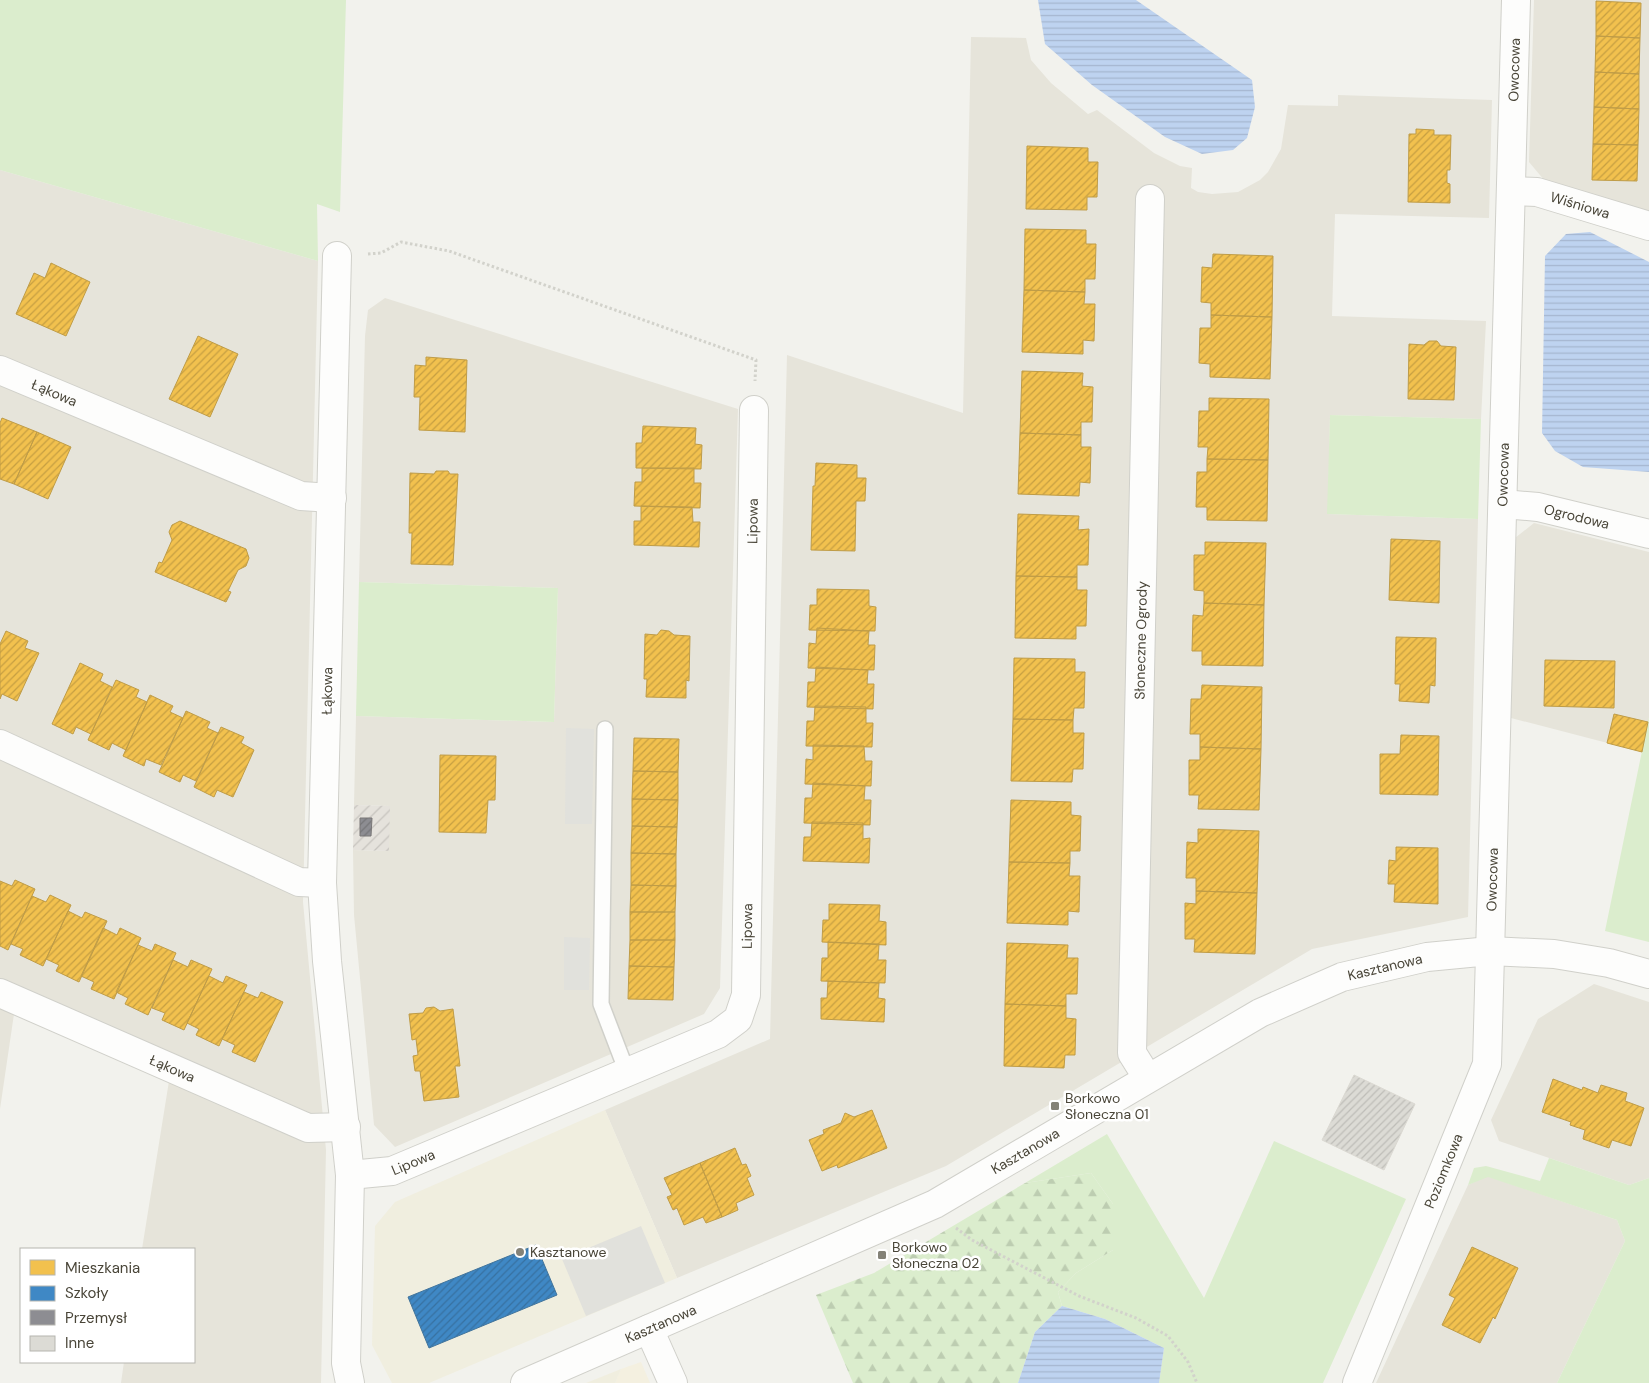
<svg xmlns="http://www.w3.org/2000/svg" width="1649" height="1383" font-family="'DM Sans',sans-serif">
  <defs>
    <pattern id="industrial-furrows" width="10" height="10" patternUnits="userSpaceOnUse" patternTransform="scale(1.25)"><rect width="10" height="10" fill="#e5e2dc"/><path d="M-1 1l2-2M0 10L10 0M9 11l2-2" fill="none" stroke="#c6c3be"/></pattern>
    <pattern id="forest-firs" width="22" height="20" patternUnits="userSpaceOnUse" patternTransform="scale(1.25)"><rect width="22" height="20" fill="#dbedcd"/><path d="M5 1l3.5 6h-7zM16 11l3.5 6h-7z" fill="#bdcdb1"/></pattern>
    <pattern id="water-rules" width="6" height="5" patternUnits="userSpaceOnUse" patternTransform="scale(1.25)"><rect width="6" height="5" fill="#bed3f0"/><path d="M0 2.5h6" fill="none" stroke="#a5b6cf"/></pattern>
    <pattern id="homes-hatch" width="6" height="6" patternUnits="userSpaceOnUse" patternTransform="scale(1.25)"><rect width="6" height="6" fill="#f2c14e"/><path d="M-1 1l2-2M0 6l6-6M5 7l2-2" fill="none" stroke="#c69f42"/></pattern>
    <pattern id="schools-hatch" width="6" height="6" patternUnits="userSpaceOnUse" patternTransform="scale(1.25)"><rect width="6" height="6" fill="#3f88c5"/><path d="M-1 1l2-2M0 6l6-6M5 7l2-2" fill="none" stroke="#3771a1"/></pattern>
    <pattern id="industry-hatch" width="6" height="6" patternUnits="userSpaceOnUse" patternTransform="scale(1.25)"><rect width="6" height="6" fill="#8d8d92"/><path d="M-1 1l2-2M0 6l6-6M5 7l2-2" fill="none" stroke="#757578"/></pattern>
    <pattern id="building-hatch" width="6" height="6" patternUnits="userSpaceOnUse" patternTransform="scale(1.25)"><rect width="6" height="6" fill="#dcdbd5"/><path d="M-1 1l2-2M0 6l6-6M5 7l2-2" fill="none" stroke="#bebdb8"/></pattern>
  </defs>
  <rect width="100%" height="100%" fill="#f2f2ed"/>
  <!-- residential -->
  <path fill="#e6e4da" d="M1534 0H1649V218L1550 187 1529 162Z
    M971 37 1026 38 1031 60 1051 83 1088 114 1097 110 1154 153 1180 166 1192 168 1191 188 1198 192 1212 194 1238 192 1260 180 1268 172 1281 149 1288 105 1338 106V95L1492 100 1489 218 1335 214 1332 316 1486 321 1481 419 1330 415 1328 514 1478 519 1468 917 1312 949 946 1166 677 1278 605 1110 770 1039 787 355 963 413Z
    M0 170 318 261 303 902 326 1150 321 1383H121L124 1362H194V1249H142L169 1081 14 1014 0 1109Z
    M385 298 738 409 720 988 704 1014 395 1147 374 1125 354 915 353 850 389 851V806L354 805 356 716 554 722 558 588 359 582 365 336 368 310Z
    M1534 523 1649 552V717L1642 752 1511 718 1515 538Z
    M1594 984 1649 1002V1178L1629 1185 1499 1141 1491 1120 1538 1019Z
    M1487 1176 1617 1220 1625 1241 1557 1383H1376L1468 1185Z"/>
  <!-- commercial -->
  <path fill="#f4f0e0" d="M641 1362 650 1383H615L621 1369Z"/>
  <!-- industrial -->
  <path fill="url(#industrial-furrows)" d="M354 805 390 806 389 851 353 850Z"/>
  <!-- education -->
  <path fill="#f0eedf" d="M605 1110 677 1278 429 1383H392L372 1345 375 1226 395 1202Z
    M621 1369 615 1383H586Z"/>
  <!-- green -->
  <path fill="#dbedcd" d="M0 0H346L340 212 317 204 318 261 0 170Z
    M1330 415 1481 419 1478 519 1327 514Z
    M359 582 558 588 554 722 356 716Z
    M1649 717V942L1605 931Z
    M1107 1134 1204 1298 1274 1141 1406 1199 1323 1383H1159L1164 1348 1105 1319 1062 1306 1058 1292 1076 1273 1113 1250V1204L1091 1173 1025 1183Z
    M1549 1158 1629 1185 1649 1178V1383H1557L1625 1241 1617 1220 1488 1177 1468 1185 1474 1168 1486 1166 1540 1181Z"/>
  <!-- forest -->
  <path fill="url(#forest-firs)" d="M1091 1173 1113 1204V1250L1076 1273 1058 1292 1062 1306 1035 1332 1018 1383H853L816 1295 874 1273 1025 1183Z"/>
  <!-- parking -->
  <path fill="#e1e1dc" d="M566 728 594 729 592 824H565Z
    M564 937 590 938 589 990H564Z
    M641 1226 665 1283 586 1316 562 1259Z"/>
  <!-- water -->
  <path fill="url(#water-rules)" d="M1038 0H1136L1252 80 1255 107 1247 138 1233 150 1202 154 1165 137 1092 85 1045 44Z
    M1590 232 1649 262V472L1583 467 1555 451 1542 433 1545 256 1566 234Z
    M1062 1306 1105 1319 1164 1348 1159 1383H1018L1035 1332Z"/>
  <!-- homes -->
  <path fill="url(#homes-hatch)" stroke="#bf9c47" d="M1596 1 1641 3 1640 38 1596 36Z
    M1596 36 1640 38 1639 74 1595 72Z
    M1595 72 1639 74V109L1594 107Z
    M1594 107 1639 109 1638 145 1593 144Z
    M1416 129 1434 130V135H1451L1450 170H1447V183L1450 184V203L1408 202 1409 134H1416Z
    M1593 144 1638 145 1637 181 1592 180Z
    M1027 146 1088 148V162H1098L1097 197H1087V210L1026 209Z
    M1025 229 1086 230V244H1096L1095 279H1085V292L1024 290Z
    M1213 254 1273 256 1272 317 1211 315V303L1201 302 1202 267 1212 268Z
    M51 263 90 282 66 336 16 314 34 273 45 278Z
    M1024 290 1085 292 1084 304H1095L1094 341 1083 340V354L1022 352Z
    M1211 315 1272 317 1270 379 1210 377V364L1199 363 1200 328H1211Z
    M198 336 238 354 210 417 169 399Z
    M1429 341H1437L1441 346 1456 347 1454 400 1408 399 1409 344 1424 345Z
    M426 357 467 360 465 432 419 430 420 397H414L415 365 426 366Z
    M1022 371 1083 373 1082 386 1093 387 1092 422H1081V435L1020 433Z
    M1209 398 1269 399 1268 460 1207 459 1208 447H1198L1199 411H1209Z
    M2 418 37 432 14 484 0 479V423Z
    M643 426 696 428 695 444 702 445 701 469 636 468V443H642Z
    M37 432 71 447 48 499 14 484Z
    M1020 433 1081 435V447H1091L1090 483 1080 482 1079 496 1018 494Z
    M1207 459 1268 460 1267 521 1207 520V507H1196L1197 472H1207Z
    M816 463 857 465V478H866L865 501H856L855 551 811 550 813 486H815Z
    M642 468H694V483H701L700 508 634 506 635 482H642Z
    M436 471H448L450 474H458L453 565 411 564 412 533H409L410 473 434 474Z
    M641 506 692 507 693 522H700L699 547 634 545V521H641Z
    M1018 514 1079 516 1078 530 1089 529 1088 565H1077V577L1016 576Z
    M180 521 246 549 249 558 246 566 238 570 228 591 231 592 226 602 155 572 159 562 162 563 172 540 169 532 172 525Z
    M1391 539 1440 541 1439 603 1389 600Z
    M1205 542 1266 543 1264 605 1204 603V591L1194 590V555H1205Z
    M1016 576 1077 577V590H1087L1086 626H1076V639L1015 638Z
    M817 589 869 590V606L876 607 875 631 809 630 810 605H817Z
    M1204 603 1264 605 1263 666 1202 665V651H1192L1193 615 1203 616Z
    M817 628 869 631 868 645H875L874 670 808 668 809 643 816 644Z
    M661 630 669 631 674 635 690 636 689 681 686 680V698L646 697 647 679H644L645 634 657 635Z
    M6 631 28 641 25 648 39 653 17 701 2 694 0 699V644Z
    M1396 637 1436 638 1435 686 1430 685 1429 703 1399 701 1400 684H1395Z
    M1014 658 1075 659V672H1085L1084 708H1074L1073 720 1013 719Z
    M1545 660 1615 661 1614 708 1544 706Z
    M80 663 103 674 100 681 112 687 91 734 76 727 73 734 52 724Z
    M816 667 868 670 867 684H874L873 709 807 707 808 682H815Z
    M116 680 139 690 136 697 147 702 126 750 112 743 109 750 88 740Z
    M1202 685 1262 687 1261 749 1200 747V734H1190L1191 699H1201Z
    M150 695 173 706 170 712 183 718 161 765 146 759 144 766 123 756Z
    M815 706 866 707V723H873L872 747 806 746 807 721H814Z
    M186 711 210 722 207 728 218 733 196 781 183 775 180 782 159 772Z
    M1614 714 1648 722 1642 752 1607 743Z
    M1013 719 1073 720V733H1084L1083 769H1073L1072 782 1011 781Z
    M221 727 244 737 241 743 254 750 233 797 217 790 214 797 194 787Z
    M1401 735 1439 736 1438 795 1380 794V754H1400Z
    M634 738 679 739 678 772 633 771Z
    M813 745 864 746 865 761H872L871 786 805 784 806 759 813 760Z
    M1200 747 1261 749 1259 810 1198 809 1199 795H1189V760H1200Z
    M440 755 496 756 495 800H488L486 833 439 832Z
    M633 771 678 772V800L632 799Z
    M813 783 865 786 864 800H871L870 825 804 823 805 798H812Z
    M632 799 678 800 677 827 632 826Z
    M1011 800 1071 802V815L1081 816 1080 851H1070V863L1009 862Z
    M812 822 863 823V839L870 838 869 863 803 861 804 837H811Z
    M632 826 677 827 676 854 631 853Z
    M1198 829 1259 831 1257 893 1196 891V878H1186L1187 842 1198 843Z
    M1396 847 1438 848V904L1394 902 1395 884H1388L1389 860 1396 861Z
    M631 853 676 854V886L631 885Z
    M1009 862 1070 863 1069 876H1080L1079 912 1068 911V925L1007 923Z
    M15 880 35 889 8 950 0 946V881L12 886Z
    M631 885 676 886 675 912H630Z
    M1196 891 1257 893 1255 954 1194 952 1195 939H1185V903L1196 904Z
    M50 895 71 905 43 966 20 955 23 949 11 944 32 896 46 902Z
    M829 904 880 905 879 921 886 922V945L822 942 823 920H829Z
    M68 911 82 918 85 912 107 921 79 982 56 971 59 965 46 959Z
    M630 912H675V940H630Z
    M103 928 117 935 120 928 141 938 114 999 91 989 94 982 81 976Z
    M630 940H675L674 967 629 966Z
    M828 942 879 944 878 960H886L885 983 821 981 822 958H828Z
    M1007 943 1068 945 1067 958H1078L1077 994H1066V1006L1005 1004Z
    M155 944 176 953 148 1015 125 1004 128 998 116 992 138 945 152 951Z
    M173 960 188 967 191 960 212 969 184 1030 162 1020 165 1013 152 1008Z
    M629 966 674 967 673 1000 628 999Z
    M209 976 223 983 226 976 247 985 219 1046 196 1035 199 1029 187 1023Z
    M828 981 879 983 878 998 885 999 884 1022 821 1019V998H827Z
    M244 992 258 998 261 992 283 1002 255 1062 232 1052 235 1045 222 1039Z
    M1005 1004 1066 1006V1018L1076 1019 1075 1055H1065L1064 1068 1004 1066Z
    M434 1007 440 1011 453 1009 460 1066H455L459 1097 424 1101 420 1071H415L413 1056 418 1055 416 1039 412 1040 409 1014 423 1013 426 1008Z
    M1553 1079 1582 1090 1583 1087 1598 1093 1601 1085 1627 1093 1625 1101 1644 1108 1631 1146 1612 1140 1609 1148 1583 1139 1585 1130 1570 1125 1571 1122 1542 1112Z
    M872 1110 887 1148 838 1168 837 1165 822 1171 809 1140 824 1134 823 1130 841 1123 845 1113 854 1117Z
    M735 1148 742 1165 746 1164 751 1176 747 1178 754 1195 736 1203 738 1210 722 1217 700 1163Z
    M700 1163 722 1217 706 1223 703 1217 684 1225 677 1208 673 1210 667 1197 672 1195 664 1178Z
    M1472 1247 1518 1268 1495 1319 1493 1317 1480 1343 1442 1325 1455 1298 1449 1295Z"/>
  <!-- schools -->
  <path fill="url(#schools-hatch)" stroke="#42749b" d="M536 1245 557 1295 429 1348 408 1297Z"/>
  <!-- industry -->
  <path fill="url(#industry-hatch)" stroke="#797777" d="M360 818H372L371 836H360Z"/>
  <!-- building -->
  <path fill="url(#building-hatch)" stroke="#dbd9d2" d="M1354 1075 1415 1104 1384 1170 1322 1140Z"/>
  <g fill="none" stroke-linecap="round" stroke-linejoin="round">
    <!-- service casing -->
    <g stroke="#d0d0ca" stroke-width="18">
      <path id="service" d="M605 729 601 1004 627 1072"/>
    </g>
    <!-- minor casing -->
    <g stroke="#d0d0ca" stroke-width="30">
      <g id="minor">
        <path id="s1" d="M1511 191 1537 192 1649 226"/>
        <path d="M337 256 322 883 327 961 350 1175 346 1363 350 1383"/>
        <path id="s2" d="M0 370 301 496 332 498"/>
        <path id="s3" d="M1503 504 1538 507 1649 534"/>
        <path d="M0 744 299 882 322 883"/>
        <path id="s4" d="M0 993 308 1128 346 1127"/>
        <path id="s5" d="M1147 1077 1132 1053 1150 199"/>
        <path id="s6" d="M350 1175 392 1171 718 1034 738 1019 746 995 754 410"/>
        <path d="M649 1329 673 1383"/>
        <path id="s7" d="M1357 1383 1487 1064 1516 0"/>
      </g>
    </g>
    <!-- tertiary casing -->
    <g stroke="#d0d0ca" stroke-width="30">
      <g id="tertiary">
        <path id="s8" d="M525 1383 935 1204 1260 1013 1342 977 1427 957 1490 951 1554 954 1609 963 1649 974"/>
      </g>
    </g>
    <!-- path -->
    <path stroke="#d2d2cb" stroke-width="3" stroke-dasharray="2.5 2.5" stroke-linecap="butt" d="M368 254 381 253 401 242 449 251 756 360 755 381
      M956 1228 972 1240 1079 1296 1136 1318 1168 1336 1188 1362 1197 1383"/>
    <!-- service -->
    <use href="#service" stroke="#fdfdfc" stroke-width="15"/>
    <!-- minor -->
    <use href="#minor" stroke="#fdfdfc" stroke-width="28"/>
    <!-- tertiary -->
    <use href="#tertiary" stroke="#fdfdfc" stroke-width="28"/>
  </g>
  <!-- markers -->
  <g fill="#848277" stroke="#fff" stroke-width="2">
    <rect x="1050" y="1101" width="10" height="10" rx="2.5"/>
    <circle cx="520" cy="1252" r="5"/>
    <rect x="877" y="1250" width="10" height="10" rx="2.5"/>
  </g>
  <g text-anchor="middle" stroke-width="5" stroke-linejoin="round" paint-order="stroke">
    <!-- street labels -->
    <g font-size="14" fill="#494538" stroke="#fff">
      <text dy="5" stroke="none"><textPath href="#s7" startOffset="1339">Owocowa</textPath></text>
      <text dy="5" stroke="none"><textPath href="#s1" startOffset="71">Wiśniowa</textPath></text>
      <text dy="5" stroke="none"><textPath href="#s2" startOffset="59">Łąkowa</textPath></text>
      <text dy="5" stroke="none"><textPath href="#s7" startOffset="934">Owocowa</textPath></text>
      <text dy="5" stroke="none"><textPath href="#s3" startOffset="75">Ogrodowa</textPath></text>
      <text dy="5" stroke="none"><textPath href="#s6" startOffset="920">Lipowa</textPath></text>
      <text dy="5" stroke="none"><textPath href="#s5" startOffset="441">Słoneczne Ogrody</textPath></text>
      <text transform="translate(327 691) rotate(-89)" y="5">Łąkowa</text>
      <text dy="5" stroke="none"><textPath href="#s7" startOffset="529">Owocowa</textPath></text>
      <text dy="5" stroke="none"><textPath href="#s6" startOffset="515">Lipowa</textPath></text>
      <text dy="5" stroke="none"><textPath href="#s8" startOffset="958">Kasztanowa</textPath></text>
      <text dy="5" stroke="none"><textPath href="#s4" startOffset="188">Łąkowa</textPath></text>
      <text dy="5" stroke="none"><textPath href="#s8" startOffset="552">Kasztanowa</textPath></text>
      <text dy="5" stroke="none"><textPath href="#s6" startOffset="65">Lipowa</textPath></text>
      <text dy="5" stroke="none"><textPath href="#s7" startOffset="229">Poziomkowa</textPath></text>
      <text dy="5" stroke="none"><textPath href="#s8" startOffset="148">Kasztanowa</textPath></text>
    </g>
    <!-- poi labels -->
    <g font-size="14" fill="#494538" stroke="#fff" text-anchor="start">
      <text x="1065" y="1103">Borkowo<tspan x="1065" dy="16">Słoneczna 01</tspan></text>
      <text x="892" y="1252">Borkowo<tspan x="892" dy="16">Słoneczna 02</tspan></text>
      <text x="530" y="1257">Kasztanowe</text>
    </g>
  </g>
  <!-- legend -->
  <rect x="20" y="1248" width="175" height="115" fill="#ffffff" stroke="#b6b5af"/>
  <rect x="30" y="1260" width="25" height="15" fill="#f2c14e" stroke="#b6b5af"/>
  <text x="65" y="1273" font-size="15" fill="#494538">Mieszkania</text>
  <rect x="30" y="1286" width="25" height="15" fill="#3f88c5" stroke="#b6b5af"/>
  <text x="65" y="1298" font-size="15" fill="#494538">Szkoły</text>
  <rect x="30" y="1310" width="25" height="15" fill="#8d8d92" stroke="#b6b5af"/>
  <text x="65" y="1323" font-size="15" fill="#494538">Przemysł</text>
  <rect x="30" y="1336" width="25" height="15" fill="#dcdbd5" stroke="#b6b5af"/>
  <text x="65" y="1348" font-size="15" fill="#494538">Inne</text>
</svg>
